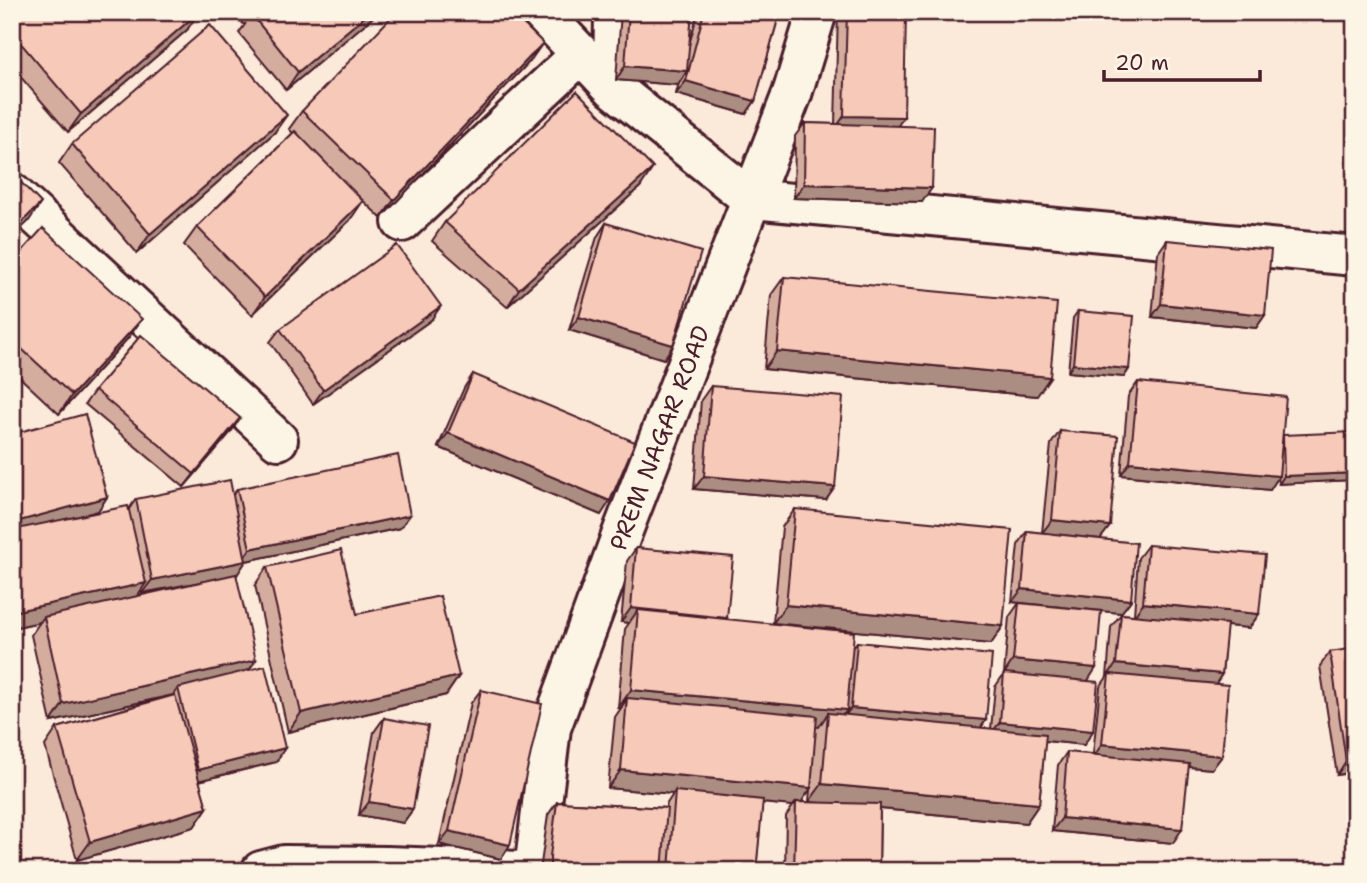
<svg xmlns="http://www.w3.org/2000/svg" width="1367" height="883" font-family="'Shantell Sans',sans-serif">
  <rect width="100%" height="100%" fill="#fbe9d9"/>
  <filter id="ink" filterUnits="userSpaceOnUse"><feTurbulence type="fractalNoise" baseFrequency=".0143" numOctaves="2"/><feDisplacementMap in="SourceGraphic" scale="14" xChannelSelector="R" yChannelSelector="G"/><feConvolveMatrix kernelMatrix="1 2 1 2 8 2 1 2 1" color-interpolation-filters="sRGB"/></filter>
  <g filter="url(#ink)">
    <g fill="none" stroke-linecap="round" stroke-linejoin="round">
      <!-- street casing -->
      <g stroke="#4a1f2b" stroke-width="44">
        <path id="street" d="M541 12 613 88 751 199 1355 256
          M613 88 614 12
          M12 193 278 440
          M402 222 581 54
          M261 871 284 865 387 866 521 871
          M534 871 551 728 624 528 792 94 817 12"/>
      </g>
      <!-- street -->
      <use href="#street" stroke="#fcf5e5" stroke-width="38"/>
    </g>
    <!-- wall -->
    <path fill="#d4ad9f" stroke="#4a1f2b" stroke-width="2" fill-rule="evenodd" d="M12 12 187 30 68 132 12 67Z
      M233 12H379L286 90 239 33 246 23 244 25Z
      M621 12H692L689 45 698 12H780L755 101 746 114 676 94 679 82 678 85 616 80Z
      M838 12H906L898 126 922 202 794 198 795 136 805 123 835 124Z
      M530 61 381 218 353 191 350 220 252 315 184 245 197 227 293 133 289 129 302 111Z
      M274 133 137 253 59 163 72 144Z
      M1355 180V249H1351Z
      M640 187 507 307 432 241 445 222Z
      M606 223 673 345 664 359 569 330 597 237Z
      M1167 240 1265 315 1256 328 1152 317 1158 253Z
      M12 262 129 337 59 414 12 370Z
      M784 277 1037 396 764 369 771 295Z
      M1078 311 1129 369 1124 377 1068 372 1073 318Z
      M431 320 313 404 270 342 280 329Z
      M473 374 601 515 438 447 464 388Z
      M1138 382 1283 435 1352 480 1279 484 1278 477 1270 490 1121 475 1128 396Z
      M711 386 835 487 826 500 694 489 701 400Z
      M95 390 240 418 231 432 184 487 85 404Z
      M1060 431 1110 526 1100 539 1131 600 1121 613 1101 611 1087 681 1084 745 1045 741 1039 804 1026 823 880 809 879 871H785L786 816 793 806 762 803 756 871H540L548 815 557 802 666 808V805L673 794 608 788 615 717 621 708H618L625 629 629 623 621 622 627 561 636 548 726 619 852 648 857 642 986 720 981 728 991 729 995 687 1004 674 1009 617 1019 603 1067 608 1012 602 1018 545 1027 531 1042 533 1051 444ZM810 789 809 802 816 803 801 802Z
      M12 434 107 497 98 511 73 518 129 509 136 499 233 495 237 489 410 515 400 528 246 561 236 575 249 670 276 762 199 781 207 808 194 827 77 860 45 746 57 728 173 695 51 722 31 635 40 622 12 628ZM198 582 137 596 141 589 142 593Z
      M795 509 1003 626 991 644 773 623 782 527Z
      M1148 545 1259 614 1249 628 1226 626 1222 674 1215 684 1222 756 1212 769 1188 767 1173 843 1052 831 1058 765 1067 752 1093 754 1100 687 1107 677 1111 627 1121 614 1134 615 1138 558Z
      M267 567 357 614 459 676 446 695 288 732 255 585Z
      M1330 652 1355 772 1337 775 1320 666Z
      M481 690 510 845 501 859 439 844 471 703Z
      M384 718 413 809 403 823 359 815 374 732Z"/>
    <!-- shaded-wall -->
    <path fill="#ac8d82" stroke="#4a1f2b" stroke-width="2" d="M199 12 187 30 68 132 81 114Z
      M370 12H379L286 90 298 72Z
      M543 43 530 61 381 218 394 200Z
      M625 66 687 71 678 85 616 80Z
      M686 81 755 101 746 114 676 94Z
      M287 115 274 133 137 253 150 234Z
      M844 116 904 117 894 131 835 129Z
      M653 168 640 187 507 307 519 289Z
      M804 184 932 188 922 202 794 198Z
      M363 201 350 220 252 315 265 297Z
      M41 203 28 222 12 237V232Z
      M1161 304 1265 315 1256 328 1152 317Z
      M441 306 431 320 313 404 323 390Z
      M579 317 673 345 664 359 569 330Z
      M142 319 129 337 59 414 72 395Z
      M777 351 1050 377 1037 396 764 369Z
      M1073 364 1129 369 1124 377 1068 372Z
      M240 418 231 432 184 487 194 474Z
      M448 433 610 501 601 515 438 447Z
      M1130 462 1279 476 1270 490 1121 475Z
      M1355 473V476L1352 480 1279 484 1284 476Z
      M704 476 835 487 826 500 694 489Z
      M107 497 98 511 12 534V523Z
      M410 515 400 528 246 561 237 575 142 593 152 580 241 562 250 549Z
      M1052 520 1110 526 1100 539 1042 533Z
      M146 583 133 602 44 617 40 622 12 628V612Z
      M1022 589 1131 600 1121 613 1012 602Z
      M1143 603 1259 614 1249 628 1134 617Z
      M786 605 1003 626 991 644 773 623Z
      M631 608 727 618 717 632 638 610 629 623 621 622Z
      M256 660 243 679 178 688 173 695 51 722 63 704Z
      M1013 660 1096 668 1087 682 1004 674Z
      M1116 664 1222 674 1213 688 1109 674Z
      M459 676 446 695 288 732 301 713Z
      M631 690 847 710 834 728 828 713 819 727 626 709 627 698 621 708H618Z
      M851 708 986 720 976 734 841 721Z
      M1000 722 1093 731 1084 745 990 735Z
      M1102 744 1222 756 1212 769 1093 758Z
      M285 748 276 762 189 783 198 770Z
      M1355 760V772L1337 775 1346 761Z
      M621 770 811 788 798 807 796 802 793 806 675 795V791L673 794 608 788Z
      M822 784 1039 804 1026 823 809 802Z
      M369 802 413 809 403 823 359 815Z
      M207 808 194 827 77 860 90 842Z
      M1062 818 1182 829 1173 843 1052 831Z
      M449 831 510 845 501 859 439 844Z
      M550 866 597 871H547Z"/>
    <!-- building -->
    <path fill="#f6c9b9" stroke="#4a1f2b" stroke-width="2" d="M12 12H199L81 114 12 33Z
      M255 12H370L298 72 252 15Z
      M396 12H511L543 43 394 200 302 111Z
      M629 12H692L687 71 625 66Z
      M704 12H780L755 101 686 81Z
      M847 12H906L904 117 844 116Z
      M210 25 287 115 150 234 72 144Z
      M577 91 653 168 519 289 445 222Z
      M805 123 934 127 932 188 804 184Z
      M295 131 363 201 265 297 197 227Z
      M12 173 41 203 12 232Z
      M606 223 701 252 673 345 579 317Z
      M43 228 142 319 72 395 12 340V262Z
      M1167 240 1271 250 1265 315 1161 304Z
      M397 245 441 306 323 390 280 329Z
      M784 277 1057 303 1050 377 777 351Z
      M1078 311 1134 316 1129 369 1073 364Z
      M141 335 240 418 194 474 95 390Z
      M473 374 635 442 610 501 448 433Z
      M1138 382 1286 397 1279 476 1130 462Z
      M711 386 843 397 835 487 704 476Z
      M85 414 107 497 12 523V434Z
      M1060 431 1118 436 1110 526 1052 520Z
      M1355 432V473L1284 476 1283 435Z
      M398 455 410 515 250 549 237 489Z
      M230 480 246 561 152 580 136 499Z
      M128 506 146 583 12 612V530Z
      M795 509 1012 530 1003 626 786 605Z
      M1027 531 1136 543 1131 600 1022 589Z
      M1148 545 1265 555 1259 614 1143 603Z
      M636 548 733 557 727 618 631 608Z
      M341 550 357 614 440 596 459 676 301 713 267 567Z
      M236 574 256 660 63 704 44 617Z
      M1019 603 1101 611 1096 668 1013 660Z
      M638 610 854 632 847 710 631 690Z
      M1121 614 1227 624 1222 674 1116 664Z
      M857 642 992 655 986 720 851 708Z
      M1355 648V760L1346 761 1330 652Z
      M265 666 285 748 198 770 178 688Z
      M1004 673 1098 682 1093 731 1000 722Z
      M1109 674 1228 685 1222 756 1102 744Z
      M481 690 542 704 510 845 449 831Z
      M175 695 207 808 90 842 57 728Z
      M627 698 817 716 811 788 621 770Z
      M828 713 1046 734 1039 804 822 784Z
      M384 718 428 726 413 809 369 802Z
      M1067 752 1189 764 1182 829 1062 818Z
      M675 791 763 800 756 871H679L669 870Z
      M557 802 667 808 662 871H597L550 866V856Z
      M796 802 880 804 879 871H794Z
      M400 863 464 871H399Z"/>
  </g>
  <g text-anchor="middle" stroke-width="6" stroke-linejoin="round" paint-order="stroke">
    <!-- street labels -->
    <g font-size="24" fill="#4a1f2b" stroke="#fcf5e5">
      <text transform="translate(660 438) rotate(-69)" y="8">PREM NAGAR ROAD</text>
    </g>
  </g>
  <!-- margin -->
  <rect width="1367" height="883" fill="none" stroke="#fcf5e5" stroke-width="42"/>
  <rect x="21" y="21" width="1325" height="841" fill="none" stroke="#4a1f2b" stroke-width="2.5" filter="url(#ink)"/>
  <!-- scale -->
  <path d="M1104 70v10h156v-10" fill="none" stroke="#4a1f2b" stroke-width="3.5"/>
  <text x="1115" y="70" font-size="21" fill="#4a1f2b" stroke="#fcf5e5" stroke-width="5" paint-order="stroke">20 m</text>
</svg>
